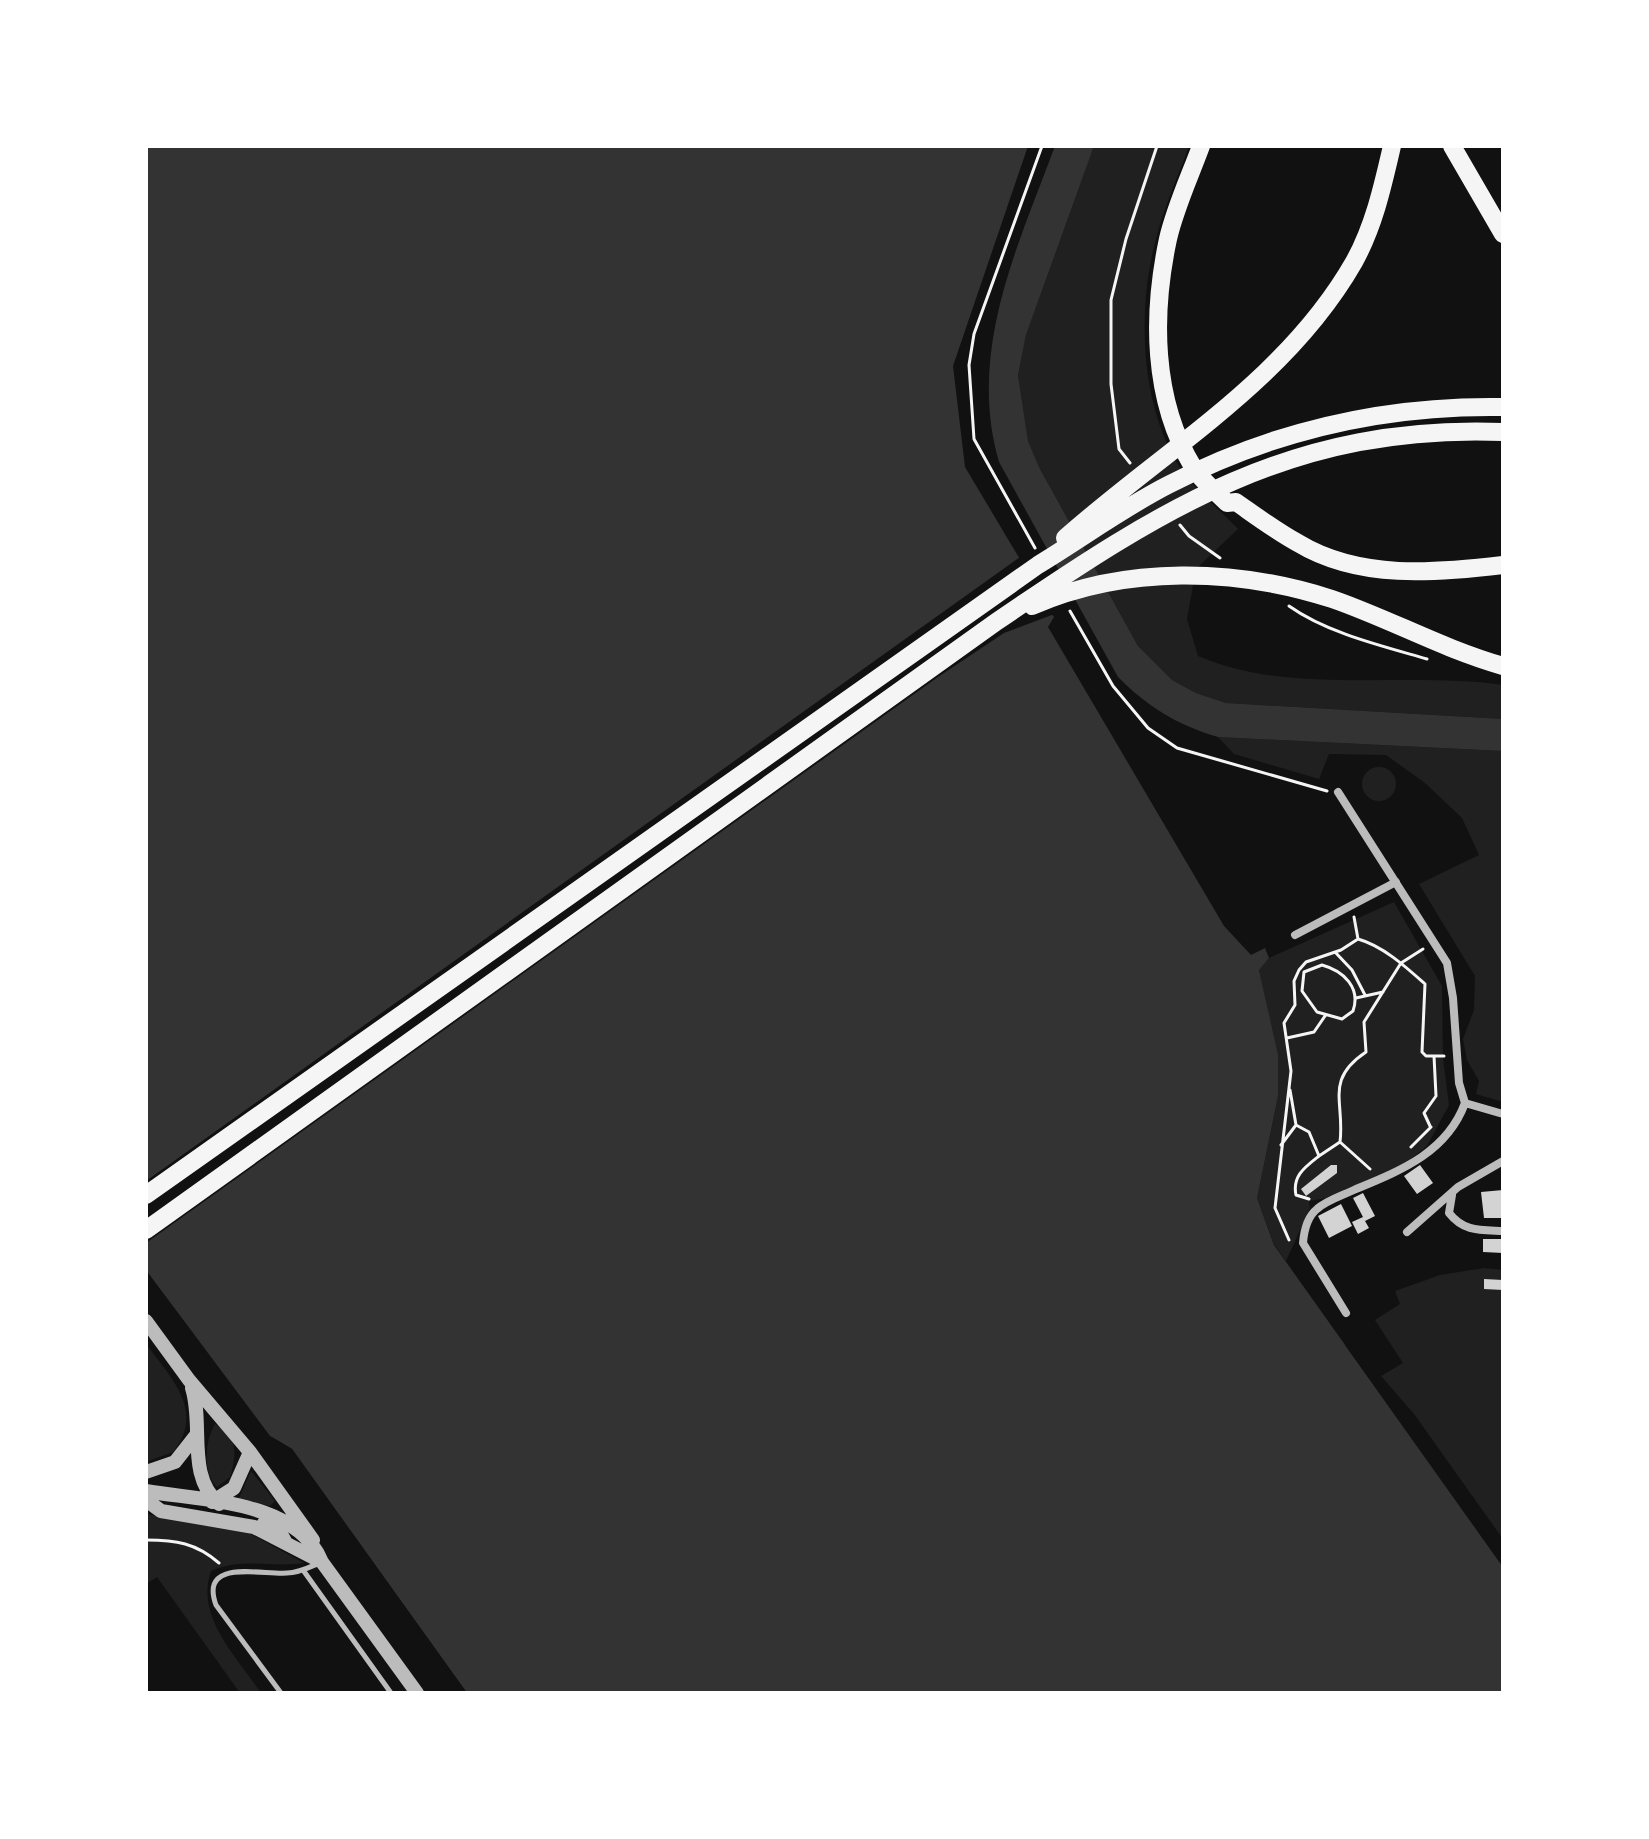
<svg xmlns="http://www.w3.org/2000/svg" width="1649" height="1839" font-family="'Fira Sans Condensed',sans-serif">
  <rect width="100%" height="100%" fill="#111"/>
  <!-- green -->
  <path fill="#202020" d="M1094 146H1189C1178 177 1164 207 1156 239 1137 308 1140 404 1179 466 1194 489 1219 509 1238 529L1196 569 1187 619 1198 656C1291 696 1404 671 1503 685V719L1226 703 1196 693 1172 680 1138 646 1040 469 1028 441 1018 375 1026 335Z
    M1218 737 1503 751V1102L1476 1094 1479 1081 1467 1060 1463 1039 1474 1010 1475 976 1419 884 1479 855 1462 818 1425 783 1386 755 1329 754 1319 779 1234 754Z
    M1362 784a17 17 0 1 1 34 0a17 17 0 1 1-34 0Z
    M1394 902 1442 986 1443 1058 1449 1105 1427 1146 1406 1163 1327 1198 1309 1201 1310 1208 1286 1261 1274 1244 1257 1198 1278 1096 1277 1055 1259 969 1269 958Z
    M1484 1268 1503 1270V1539L1414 1414 1381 1376 1403 1363 1375 1320 1400 1304 1395 1291 1440 1275Z
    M146 1344C171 1378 206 1411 173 1452L146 1462Z
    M215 1424C238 1435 237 1455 230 1477L217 1487C202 1473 205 1440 215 1424Z
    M251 1471 275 1501 270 1506 239 1498Z
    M146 1514 247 1532 304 1563C270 1568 243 1557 211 1571 195 1617 237 1657 261 1693H240L157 1577 146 1584Z"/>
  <!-- water -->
  <path fill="#333" d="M146 146H1028L953 366 965 467 1021 561 1032 586 1054 617 1048 627 1224 926 1251 955 1265 948 1269 958 1259 970 1278 1055V1096L1257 1198 1274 1245 1503 1567V1693H467L292 1449 270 1436 146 1270Z
    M1055 146H1094L1026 335 1018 375 1028 441 1040 469 1138 646 1172 680 1196 693 1226 703 1503 719V751L1218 737C1177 725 1148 707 1118 677L999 462C967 352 1017 248 1055 146Z"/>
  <!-- pier -->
  <path fill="#111" d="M1023 555 1035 584 1057 613 1004 633 938 677 146 1243V1181Z
    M1345 1345 1351 1346 1503 1560V1567Z
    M270 1436 292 1449 467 1693H462L289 1452Z"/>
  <!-- building -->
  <path fill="#d3d3d3" d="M1331 1165H1337V1173L1306 1196 1301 1189Z
    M1420 1165 1433 1183 1417 1194 1404 1176Z
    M1503 1190V1218H1484L1481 1192Z
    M1363 1193 1375 1216 1365 1221 1369 1228 1358 1234 1352 1222 1363 1217 1353 1198Z
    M1341 1204 1352 1226 1329 1238 1318 1216Z
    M1483 1239H1503V1253L1483 1252Z
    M1484 1279 1503 1280V1290L1484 1289Z"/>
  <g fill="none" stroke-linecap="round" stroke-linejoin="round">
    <!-- path -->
    <path stroke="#f5f5f5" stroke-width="3" d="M1130 463 1119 449 1111 384V300L1126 239 1157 146
      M1180 525 1189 536 1220 558
      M1035 548 974 439 969 365 974 334 1042 146
      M1289 606C1327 633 1382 646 1427 659
      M1070 611 1113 686 1148 728 1177 748 1327 791
      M1354 917 1358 939C1383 946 1406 967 1425 984L1422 1052 1426 1056H1444
      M1335 952 1352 970 1365 995
      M1322 965C1344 971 1361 988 1353 1011L1342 1019 1317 1012 1302 991 1304 972Z
      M1356 998 1383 992
      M1287 1038 1314 1032 1325 1016
      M1290 1090 1296 1125
      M1430 1126 1424 1113 1436 1096 1434 1056
      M1281 1145 1296 1125 1309 1132 1319 1156 1340 1142
      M1411 1147 1431 1127
      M1370 1169 1340 1142C1345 1102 1324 1080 1366 1052L1364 1022 1401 963 1423 949
      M1309 1199 1296 1195C1292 1176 1305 1167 1319 1156
      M1289 1240 1275 1208 1291 1071 1284 1023 1295 1005 1294 981 1299 970 1306 962 1341 950 1358 939
      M146 1540C176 1540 196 1543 219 1563"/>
    <!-- service -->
    <path stroke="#bcbcbc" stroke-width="5" d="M303 1570 391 1693
      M281 1693 216 1605C199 1558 261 1575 287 1573 298 1573 308 1568 317 1564"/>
    <!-- minor -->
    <path stroke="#bcbcbc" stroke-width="8" d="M1338 792 1447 963 1453 998 1459 1083 1465 1103
      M1295 935 1396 882
      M1452 1195 1449 1213C1464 1232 1480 1230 1503 1231
      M1407 1232 1458 1187 1503 1161
      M1346 1313 1303 1243C1304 1231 1307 1217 1317 1209 1327 1200 1344 1195 1356 1189 1402 1170 1447 1152 1465 1103L1503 1114"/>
    <!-- tertiary -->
    <path stroke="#bcbcbc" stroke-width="14" d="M146 1321 189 1380 250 1452 313 1540
      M192 1388C204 1425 186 1476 219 1504
      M146 1472 175 1462 197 1434
      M146 1491C202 1501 297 1500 322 1562L417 1693
      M146 1500 161 1511 254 1527 322 1562
      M212 1502 234 1488 250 1452
      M264 1523 279 1530 286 1543"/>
    <!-- trunk -->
    <path stroke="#f5f5f5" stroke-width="18" d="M1201 146C1190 176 1175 208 1168 239 1152 314 1152 399 1193 467 1201 480 1216 492 1227 503L1236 502C1256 516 1276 531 1298 543 1359 580 1436 573 1503 565
      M1452 146 1503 234
      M1065 538C1165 449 1286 381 1354 262 1374 226 1383 185 1392 146
      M1032 606C1126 565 1236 568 1332 599 1390 619 1443 649 1503 666
      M146 1195 1038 565C1081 539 1123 508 1168 485 1272 431 1386 405 1503 407
      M146 1230 996 622C1163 508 1293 424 1503 432"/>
  </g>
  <!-- border -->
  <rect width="1649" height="1839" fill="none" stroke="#ffffff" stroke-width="296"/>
</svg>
